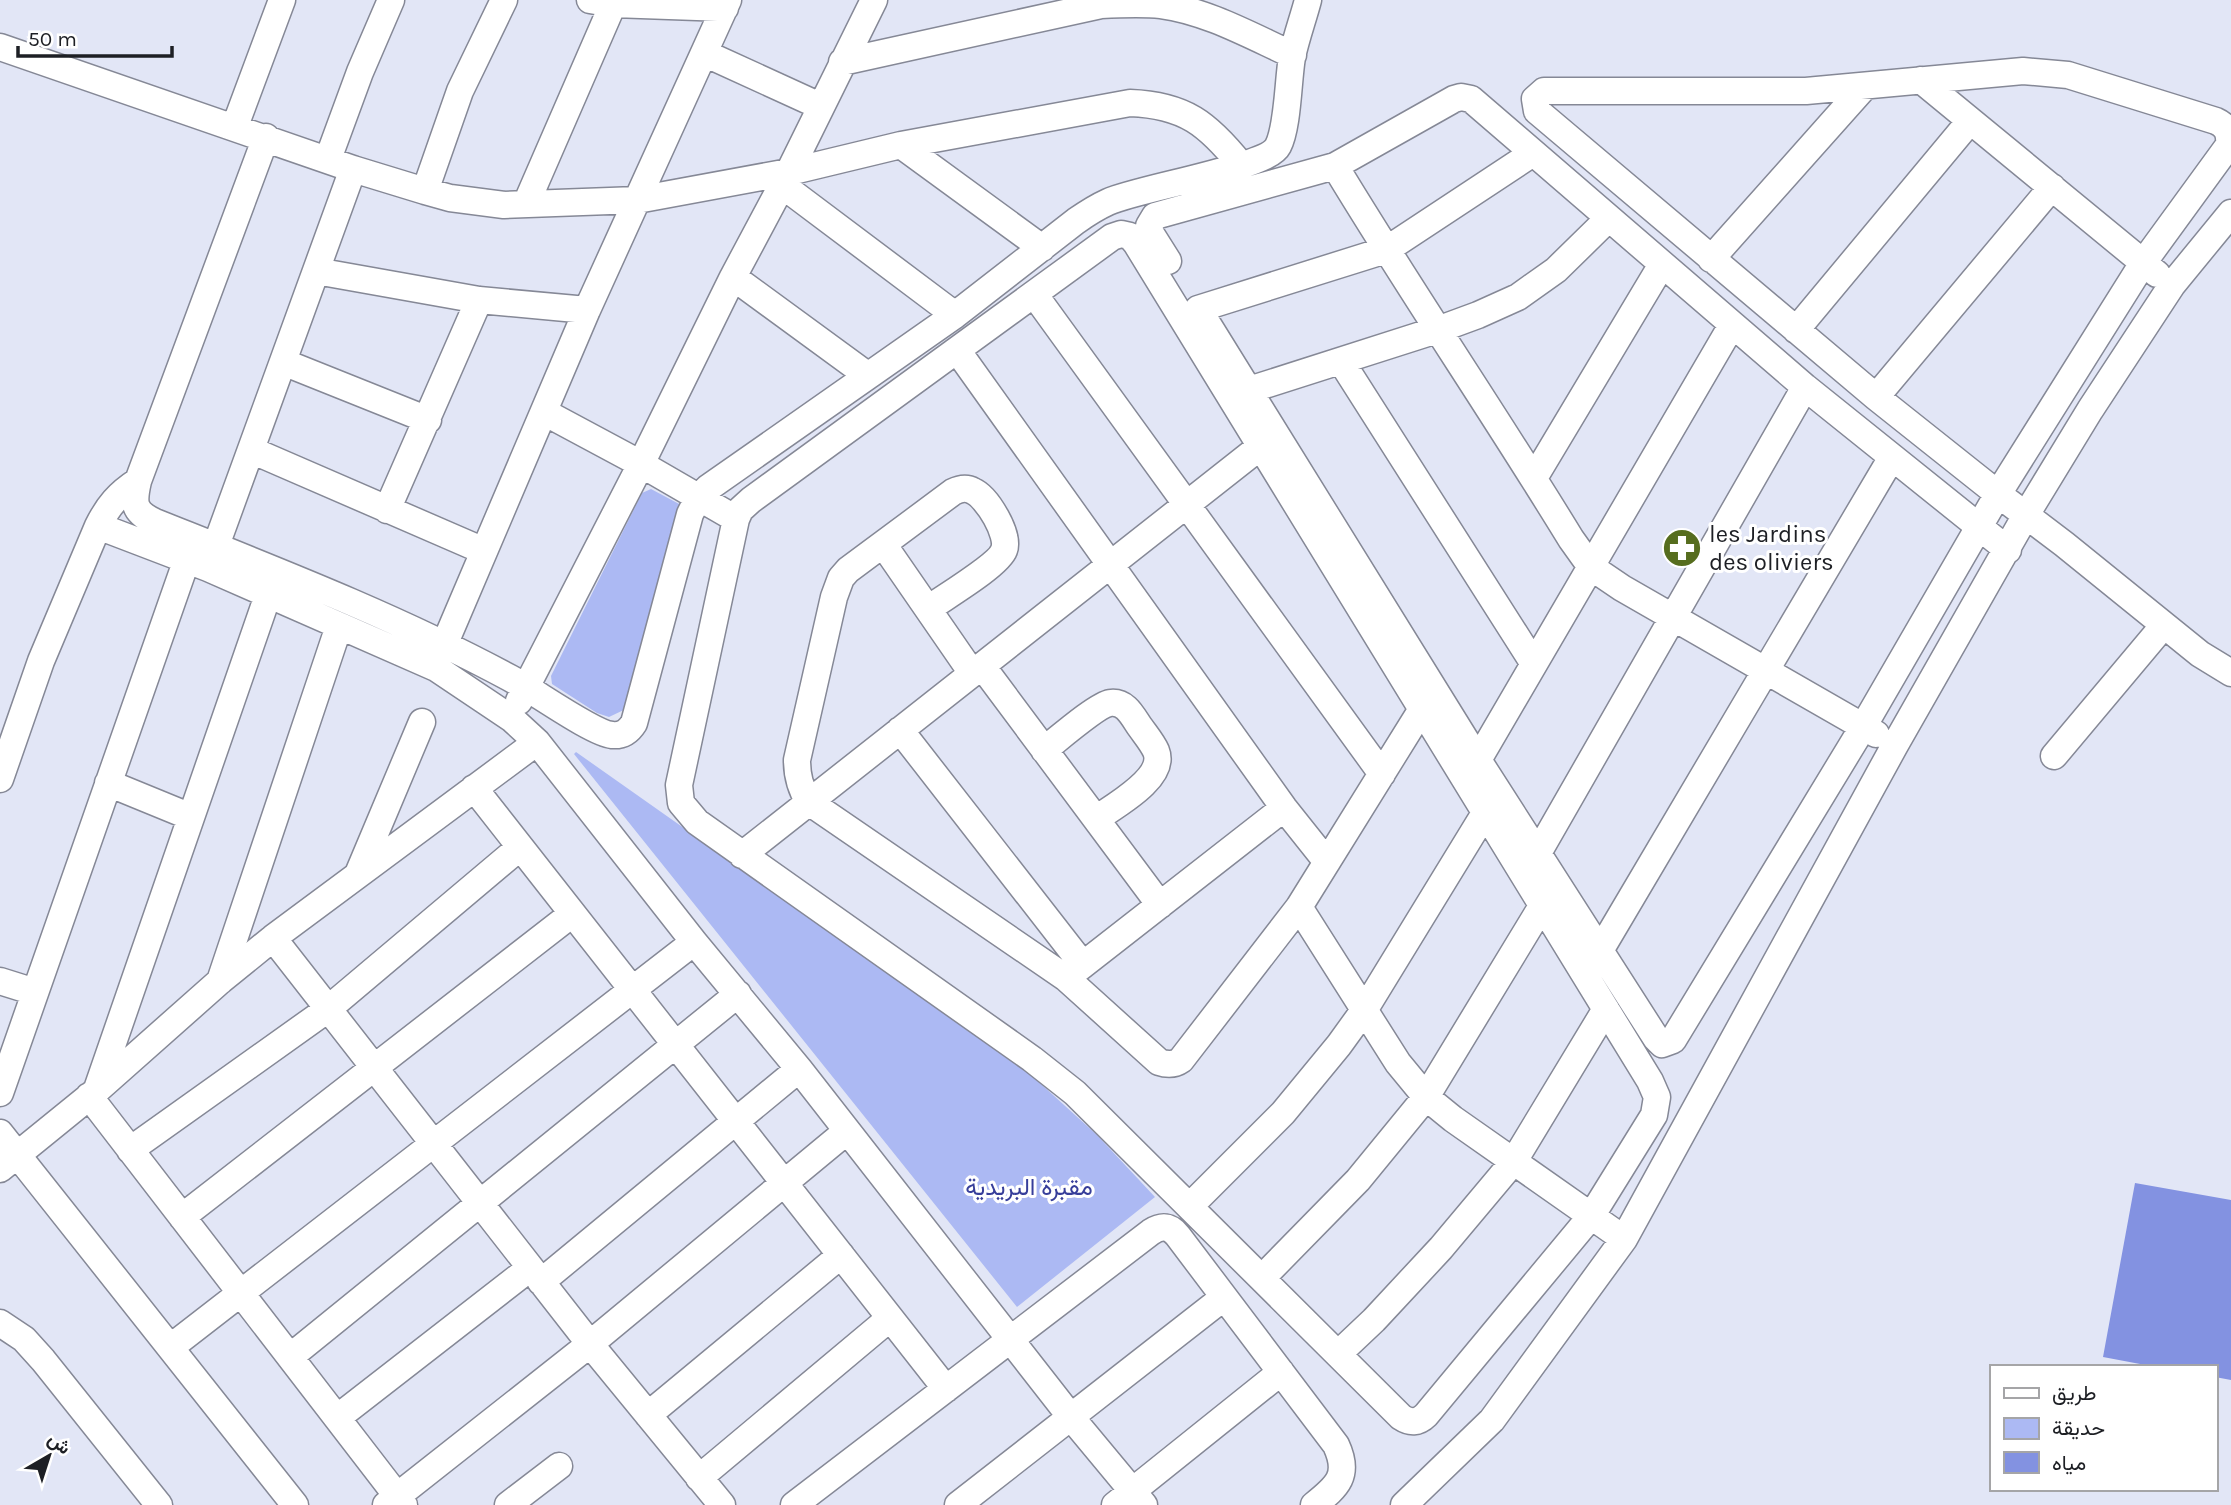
<svg xmlns="http://www.w3.org/2000/svg" width="2231" height="1505" font-family="Karla,Vazirmatn,sans-serif">
  <rect width="100%" height="100%" fill="#e2e6f6"/>
  <!-- green -->
  <path fill="#acb9f3" d="M651 489 681 505 628 708 609 717 597 713 552 684 551 676 642 493Z
    M576 752 1019 1064 1097 1135 1155 1197 1017 1307 574 754Z"/>
  <!-- water -->
  <path fill="#8392e1" d="M2135 1183 2231 1200V1380L2215 1377V1367H2156L2103 1357Z"/>
  <g fill="none" stroke-linecap="round" stroke-linejoin="round">
    <!-- minor casing -->
    <g stroke="#858896" stroke-width="29">
      <path id="minor" d="M590 0 613 4 725 8
        M0 47 353 169 425 191 450 198 504 205 637 200 789 172 901 145 1130 103C1185 105 1208 124 1241 165
        M704 53 820 106
        M842 62 1101 5C1121 4 1141 3 1161 5 1207 11 1251 36 1293 55
        M2023 71 2068 75 2216 121C2227 126 2230 133 2229 145L2143 263 1998 494 1876 397 1537 111 1535 99 1544 91H1806Z
        M1921 80 2157 274
        M235 126 282 0
        M266 137 138 481C133 503 133 512 155 522 275 570 397 617 510 678 533 690 592 733 612 735 623 736 629 731 634 723L690 514 698 498 708 488 955 315 1076 221C1086 214 1097 207 1108 202 1138 188 1267 168 1278 146 1288 127 1288 80 1292 57 1296 38 1303 19 1308 0
        M901 145 1042 248
        M328 159 360 72 391 0
        M1335 166C1411 292 1494 413 1571 539L1591 567 1622 588 1876 734
        M782 185 955 315
        M425 191 460 91 504 0
        M526 204 613 4
        M1121 234 1130 236 1136 243 1650 1081 1657 1097 1654 1115 1592 1215 1426 1415C1418 1423 1410 1423 1401 1417L1075 1093 1032 1059 697 822 681 803 679 785 736 519 740 510 751 500 1112 237Z
        M1711 259 1865 86
        M1168 261 1151 234 1149 226 1155 216 1335 166 1454 99 1461 97 1471 99 1805 387 2008 550
        M316 271 479 300 587 310
        M733 277 867 375
        M1034 294 1382 774
        M1198 309 1386 250 1533 153
        M1207 323 1478 760 1656 1038 1662 1044 1673 1040 1863 727 1998 494 2064 544 2200 654 2231 673
        M1796 330 1970 121
        M957 350 1284 808 1327 862
        M1341 361 1534 664
        M283 362 428 420
        M1249 390 1440 329 1478 315 1518 297 1556 270 1608 219
        M1876 397 2052 187
        M544 412 641 464 736 519
        M251 450 484 551
        M1534 478 1661 266
        M387 510 479 300
        M98 526 208 568 436 668 512 719 537 742 694 942 799 1069 1070 1416 1144 1505
        M883 544 972 673
        M210 562 353 169
        M928 609C943 598 999 565 1004 550 1010 535 987 497 973 491 966 487 959 489 953 492L848 570 841 578 834 597 797 760C797 776 800 788 809 802L1066 978 1159 1062C1168 1065 1174 1065 1181 1060L1299 907 1422 709
        M445 643 587 310 728 0
        M982 666 1160 905
        M519 701 641 464 733 277 789 172 874 0
        M900 730 1083 965
        M1044 750C1057 740 1097 705 1110 703 1124 701 1131 713 1138 724 1144 733 1152 742 1156 751 1167 778 1114 806 1096 819
        M2054 756 2164 625
        M1478 760 1732 325
        M0 779 41 661 98 526C108 506 118 494 138 481
        M108 783 191 817
        M474 788 946 1389
        M1538 853 1805 387
        M742 855 1261 446
        M358 874 422 722
        M1299 907 1398 1063 1426 1097 1453 1119 1624 1239
        M273 938 590 1344 722 1505
        M1601 949 1892 457
        M1070 975 1284 808
        M0 981 35 992
        M220 981 339 626
        M97 1089 268 595
        M0 1093 187 559
        M89 1096 404 1505
        M0 1133 295 1505
        M130 1150 328 1009 519 848
        M0 1169 96 1091 220 981 273 938 537 742
        M1190 1206 1283 1113 1339 1045 1365 1009 1485 813
        M182 1217 572 914
        M1262 1278 1358 1180 1426 1097 1542 906
        M541 1282 799 1069
        M0 1323 24 1339 43 1360 159 1505
        M171 1347 694 942
        M1338 1354 1374 1320 1441 1248 1514 1161 1606 1009
        M290 1357 738 994
        M648 1415 841 1255
        M337 1418 530 1268
        M699 1478 890 1318
        M386 1505 590 1344 847 1131
        M508 1505 559 1466
        M794 1505 1151 1232C1162 1225 1170 1226 1178 1236L1336 1445C1350 1475 1338 1486 1314 1505
        M958 1505 1223 1298
        M1115 1505 1281 1372
        M1404 1505 1492 1420 1624 1239 1895 745 2026 515 2090 410 2172 285 2231 213"/>
    </g>
    <!-- minor -->
    <use href="#minor" stroke="#fff" stroke-width="26"/>
  </g>
  <!-- icons -->
  <defs>
    <g id="pharmacy-disc" transform="scale(2.0125)"><circle r="9.5" fill="#566d1e" stroke="#fff"/><path d="M-2-6h4v4h4v4h-4v4h-4v-4h-4v-4h4Z" fill="#fff"/></g>
  </defs>
  <g fill-rule="evenodd">
    <use href="#pharmacy-disc" x="1682" y="548"/>
  </g>
  <g text-anchor="middle" stroke-width="6" stroke-linejoin="round" paint-order="stroke">
    <!-- poi labels -->
    <g font-size="24" fill="#1d1f24" stroke="#fff" text-anchor="start">
      <text x="1709" y="542">les Jardins<tspan x="1709" dy="28">des oliviers</tspan></text>
    </g>
    <!-- park labels -->
    <g font-size="24" fill="#373e9a" stroke="#fff">
      <text x="1029" y="1195">مقبرة البريدية</text>
    </g>
  </g>
  <!-- legend -->
  <rect x="1990" y="1365" width="228" height="126" fill="#ffffff" stroke="#a5a5a7" stroke-width="2"/>
  <rect x="2004" y="1388" width="35" height="10" fill="#ffffff" stroke="#a5a5a7" stroke-width="2"/>
  <text x="2052" y="1400" font-size="21" fill="#1d1f24">طريق</text>
  <rect x="2004" y="1418" width="35" height="21" fill="#acb9f3" stroke="#a5a5a7" stroke-width="2"/>
  <text x="2052" y="1435" font-size="21" fill="#1d1f24">حديقة</text>
  <rect x="2004" y="1452" width="35" height="21" fill="#8392e1" stroke="#a5a5a7" stroke-width="2"/>
  <text x="2052" y="1470" font-size="21" fill="#1d1f24">مياه</text>
  <!-- north arrow -->
  <g transform="translate(49 1456) rotate(39)" stroke="#ffffff" stroke-width="5" paint-order="stroke">
  <path d="M0-5L12 26L0 18L-12 26Z" fill="#1d1f24"/>
  <text y="-10" font-size="19" font-weight="bold" text-anchor="middle" fill="#1d1f24">ش</text>
  </g>
  <!-- scale -->
  <path d="M18 46v10h154v-10" fill="none" stroke="#1d1f24" stroke-width="3.5"/>
  <text x="28" y="46" font-size="21" fill="#1d1f24" stroke="#ffffff" stroke-width="5" paint-order="stroke">50 m</text>
</svg>
